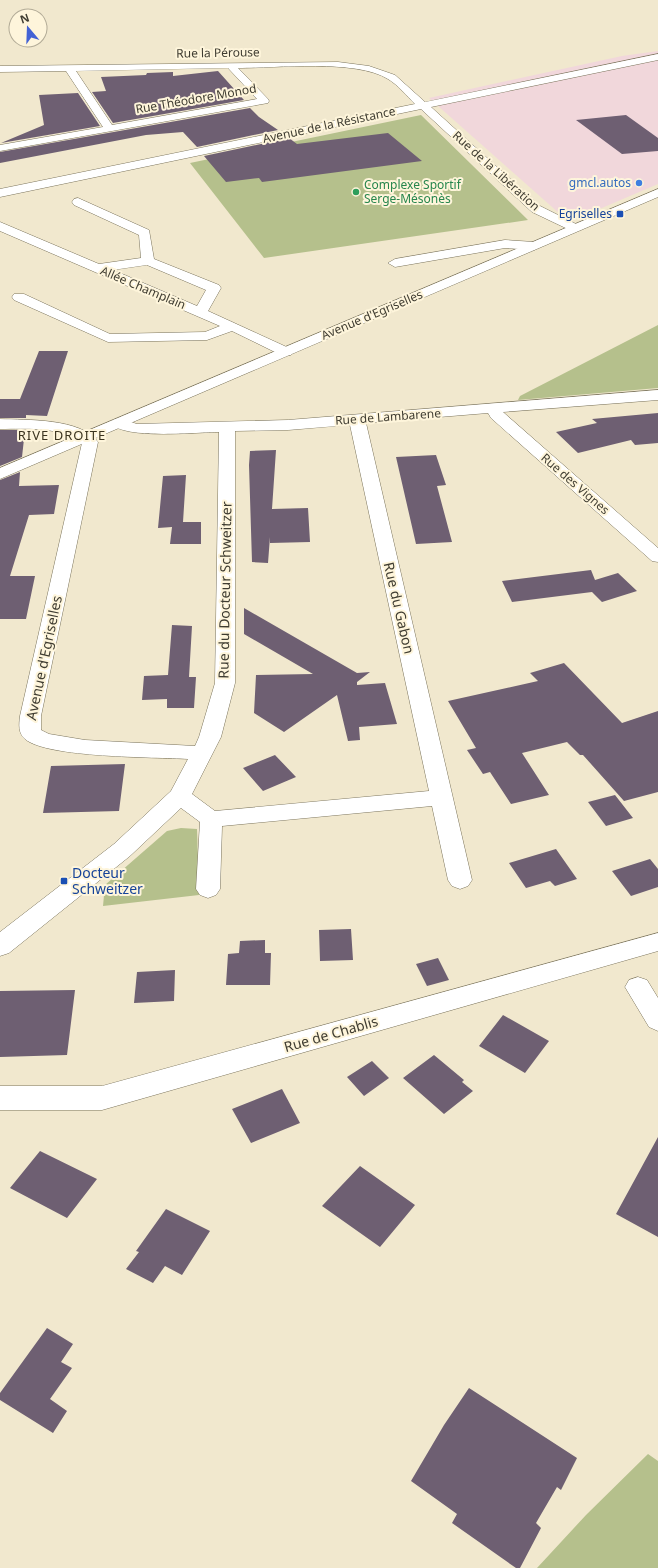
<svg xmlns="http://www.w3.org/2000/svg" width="658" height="1568" font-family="'Noto Sans',sans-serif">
  <rect width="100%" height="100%" fill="#f1e8ce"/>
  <!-- industrial -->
  <path fill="#f1d7db" d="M658 51V184L569 222 429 98 622 56Z"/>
  <!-- green -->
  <path fill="#b5c08c" d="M421 115 528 220 264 258 190 163Z
    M658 325V388L518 400 520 396Z
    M181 828 197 829 199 895 103 906 105 885 167 831Z
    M648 1454 658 1461V1568H537L586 1515Z"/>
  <!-- building -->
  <path fill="#6e5f72" d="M218 71 244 100 113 123 92 92 106 91 101 77 146 75 147 73 173 72V76Z
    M78 93 100 126 1 143 44 125 39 95Z
    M250 108 259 117 278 130 197 147 183 132 146 135 0 163V152Z
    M626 115 658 138V151L622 154 576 120Z
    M388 133 422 161 262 182 259 178 226 182 204 156 289 138 297 144Z
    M39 351H68L47 416 26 415V418H0V399H20Z
    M658 413V443L635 445 631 440 578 453 556 432 597 423 592 419Z
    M0 430H25L22 457 0 466Z
    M276 450 272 509 308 508 310 542 270 543V537L268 563 252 562 249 465 250 451Z
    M436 455 446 485 437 486 452 542 416 544 396 457Z
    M20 472 19 486 59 485 54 514 29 515 10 576H35L26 619H0V480Z
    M186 475 183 522H201V544H170L172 527 158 528 163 476Z
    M591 570 595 580 618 573 637 591 602 602 592 592 512 602 502 581Z
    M244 608 357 673 370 672 357 682V685L385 683 397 724 359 727 360 740 348 741 337 695 284 732 254 713 256 675 313 674 244 634Z
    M172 625 192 626 189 677H196L194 708H167V699L142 700 144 676 168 675Z
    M564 663 622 723 658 711V792L624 801 583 755H580L567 742 522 753 549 795 511 804 490 772 483 774 467 750 476 748 448 701 538 681 530 673Z
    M275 755 296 777 263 791 243 768Z
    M125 764 119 811 43 813 51 766Z
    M615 795 633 818 606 826 588 802Z
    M556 849 577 879 555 886 550 881 526 888 509 863Z
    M650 859 658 869V887L631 896 612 871Z
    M351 929 353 960 320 961 319 930Z
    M265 940V953H271L270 985H226L228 954 239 953 240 941Z
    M438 958 449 980 427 986 416 964Z
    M175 970 174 1001 134 1003 137 972Z
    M75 990 67 1055 0 1057V991Z
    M503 1015 549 1041 525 1073 479 1046Z
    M434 1055 464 1080 462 1082 473 1091 444 1114 403 1078Z
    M372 1061 389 1078 364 1096 347 1077Z
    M282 1089 300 1123 251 1143 232 1109Z
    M658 1137V1237L616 1214Z
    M40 1151 97 1179 67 1218 10 1188Z
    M360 1166 415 1205 380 1247 322 1206Z
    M166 1209 210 1231 182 1275 165 1266 153 1283 126 1269 139 1252 136 1251Z
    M47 1328 73 1344 61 1362 72 1368 50 1399 67 1411 53 1433 0 1400V1393Z
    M469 1388 577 1458 561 1490 557 1487 536 1523 541 1528 520 1568H516L452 1523 457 1514 411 1481 444 1425Z"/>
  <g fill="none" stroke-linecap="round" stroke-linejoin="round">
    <!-- street casing -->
    <g stroke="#7b745c" stroke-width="1">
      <path id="street" d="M658 54V60L431 107 540 206 578 225 580 228 574 232 532 212 421 109 0 197V189L415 104C407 96 398 85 388 79 356 59 277 68 238 68L268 99 269 101 268 103 0 151V145L103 127 66 71 0 72V66L338 62 369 66 395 75 425 102ZM228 68 257 99 112 125 76 71Z
        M78 198 149 230 154 259 219 285 221 288 208 311 291 349 293 352 291 355H281L232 331 207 340 108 342 14 300 12 297 14 294H24L110 334 205 332 220 326 0 231V222L99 264 141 258 139 235 74 205 72 202 74 199ZM147 265 206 290 197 306 113 270Z
        M505 240 534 242 540 246 534 250 505 248 395 267 388 263 395 259Z
        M658 390V400L503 412 658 548V562L652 561 491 418 488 413 366 423 472 880 468 886 460 889 452 886 448 880 432 806 222 826 220 889 216 895 208 898 200 895 196 889 200 822 181 808 130 856 9 953 0 956V932L114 844 171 791 188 759C155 757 47 758 25 739 18 733 19 724 20 716L82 443C60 426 26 429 0 429V419C26 420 81 418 98 442L41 716V730L49 734 85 740 195 746 199 737 215 683 219 432C198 432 123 440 111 423L113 420 119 418 137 424 288 420ZM350 425 429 791 215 811 192 794 221 737 235 683V431L288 430Z
        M658 933V951L102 1110H0V1086H102Z
        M638 977 647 980 658 998V1031L649 1027 625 987 629 980Z"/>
    </g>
    <!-- secondary casing -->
    <g stroke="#7b745c" stroke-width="1">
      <path id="secondary" d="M658 189V197L0 479V468Z"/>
    </g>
    <!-- street -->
    <use href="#street" fill="#fff" fill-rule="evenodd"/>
    <!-- secondary -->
    <use href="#secondary" fill="#fff" fill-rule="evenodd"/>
  </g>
  <!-- markers -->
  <circle fill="#3f7fe0" stroke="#fef5db" stroke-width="1.5" cx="639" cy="183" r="4"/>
  <circle fill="#2e9e5b" stroke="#fef5db" stroke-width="1.5" cx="356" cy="192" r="4"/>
  <g fill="#1a4fb4" stroke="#fef5db" stroke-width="1.5">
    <rect x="616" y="210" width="8" height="8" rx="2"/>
    <rect x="60" y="877" width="8" height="8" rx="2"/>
  </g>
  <g text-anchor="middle" stroke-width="4" stroke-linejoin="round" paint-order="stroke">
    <!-- far-street labels -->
    <g font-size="12" fill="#3f3c31" stroke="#fef5db">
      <text transform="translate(218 53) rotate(-1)" y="4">Rue la Pérouse</text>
      <text transform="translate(196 99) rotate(-10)" y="4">Rue Théodore Monod</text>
      <text transform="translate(329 125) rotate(-12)" y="4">Avenue de la Résistance</text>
      <text transform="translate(496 171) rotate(42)" y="4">Rue de la Libération</text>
      <text transform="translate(143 288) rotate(23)" y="4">Allée Champlain</text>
      <text transform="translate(372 315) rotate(-23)" y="4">Avenue d'Egriselles</text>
      <text transform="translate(388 417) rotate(-4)" y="4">Rue de Lambarene</text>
      <text transform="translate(575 484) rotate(41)" y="4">Rue des Vignes</text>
    </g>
    <!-- far-shop labels -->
    <g font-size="12" fill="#366cbe" stroke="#fef5db" text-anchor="end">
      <text x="631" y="187">gmcl.autos</text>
    </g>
    <!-- far-leisure labels -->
    <g font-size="12" fill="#27864d" stroke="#fef5db" text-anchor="start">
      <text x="364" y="189">Complexe Sportif<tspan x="364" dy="14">Serge-Mésonès</tspan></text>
    </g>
    <!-- far-transit labels -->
    <g font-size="12" fill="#164399" stroke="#fef5db" text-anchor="end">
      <text x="612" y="218">Egriselles</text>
    </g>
    <!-- far-neighbourhood labels -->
    <g font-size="13" letter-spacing="1" fill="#3b341f" stroke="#fef5db">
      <text x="62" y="440">RIVE DROITE</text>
    </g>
    <!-- street labels -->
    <g font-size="14" fill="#3f3c31" stroke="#fef5db">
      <text transform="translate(225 590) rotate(-89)" y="5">Rue du Docteur Schweitzer</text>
      <text transform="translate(399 608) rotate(77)" y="5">Rue du Gabon</text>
      <text transform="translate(44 658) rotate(-78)" y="5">Avenue d'Egriselles</text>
      <text transform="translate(331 1034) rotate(-16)" y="5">Rue de Chablis</text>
    </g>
    <!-- transit labels -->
    <g font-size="14" fill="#164399" stroke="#fef5db" text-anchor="start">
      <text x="72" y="878">Docteur<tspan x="72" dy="16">Schweitzer</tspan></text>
    </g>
  </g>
  <!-- north arrow -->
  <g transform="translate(28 28) rotate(341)"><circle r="19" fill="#fef5db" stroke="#b2ab97"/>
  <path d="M0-3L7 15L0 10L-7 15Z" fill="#4362d5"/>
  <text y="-6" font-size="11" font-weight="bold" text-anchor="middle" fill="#3f3c31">N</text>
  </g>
</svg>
